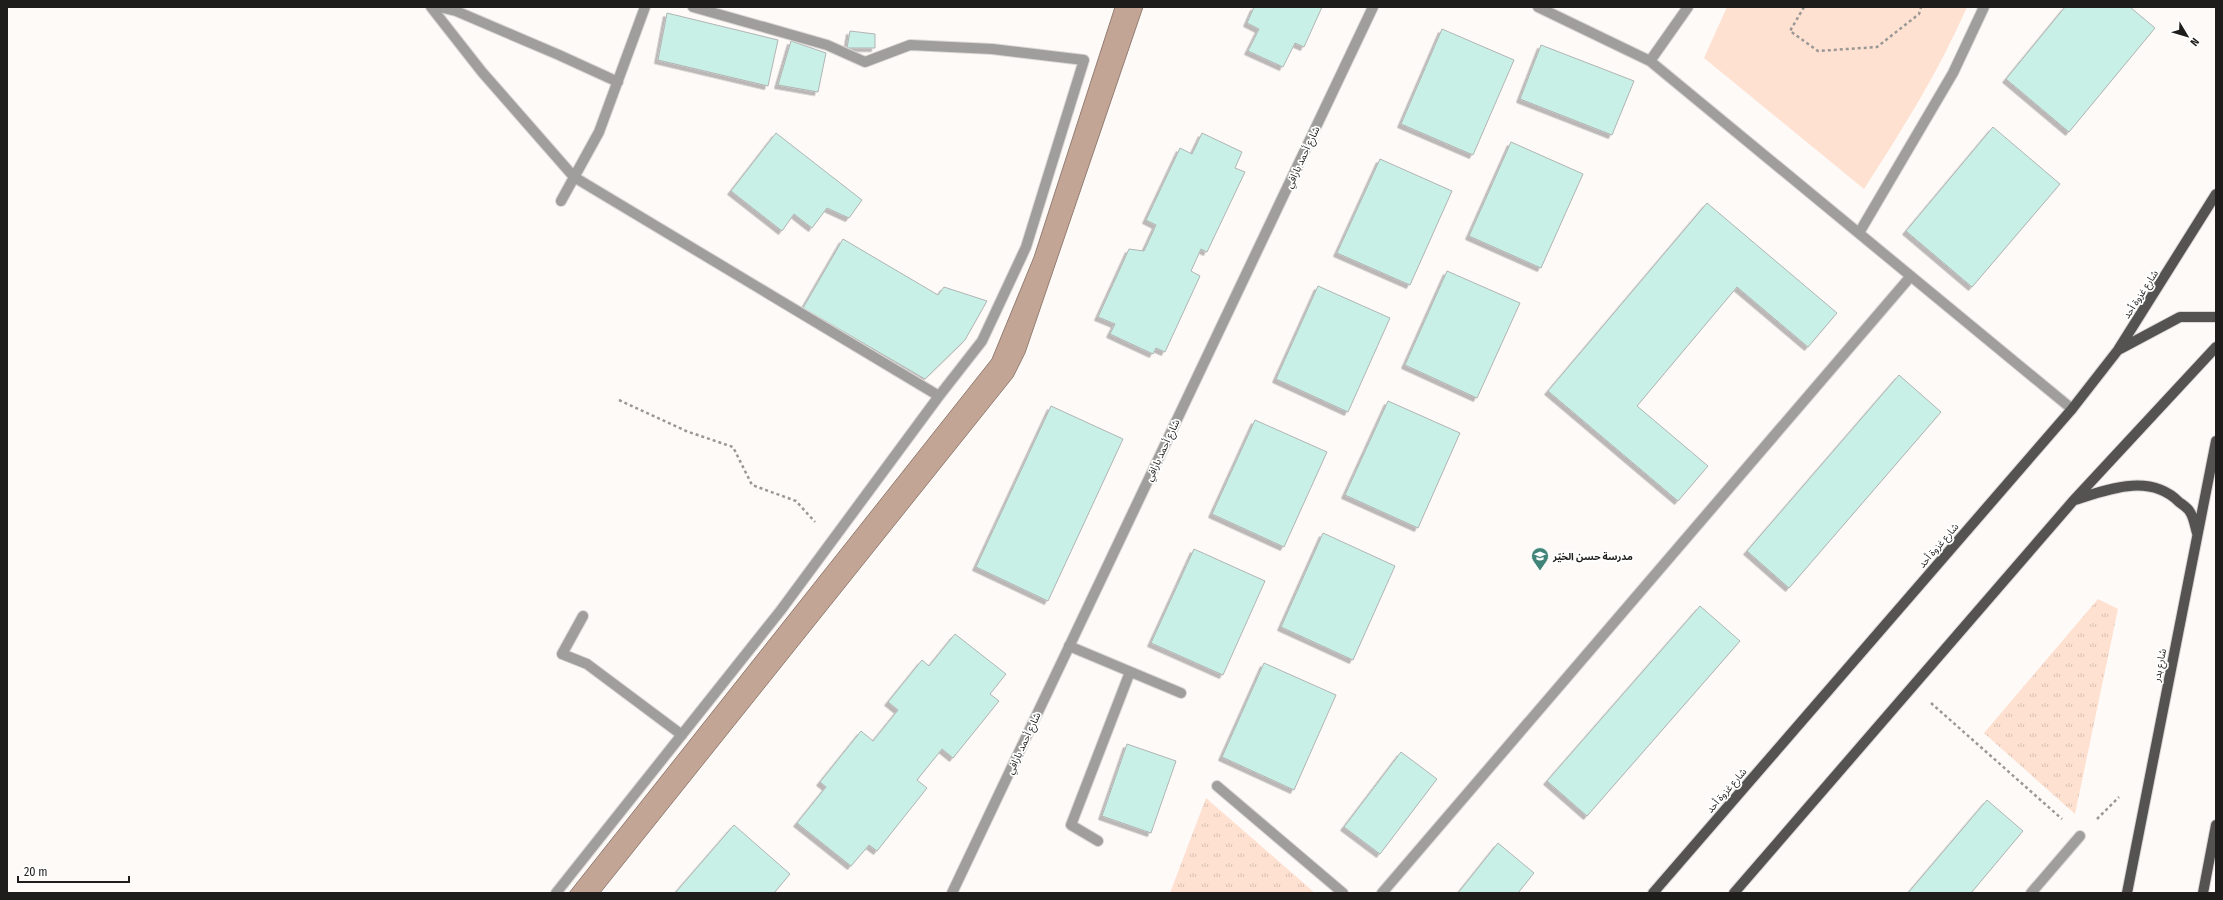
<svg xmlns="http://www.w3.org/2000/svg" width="2223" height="900" font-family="'Fira Sans Condensed','Noto Sans Arabic',sans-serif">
  <defs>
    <pattern id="grass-tufts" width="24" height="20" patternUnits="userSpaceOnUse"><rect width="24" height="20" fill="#fee1d1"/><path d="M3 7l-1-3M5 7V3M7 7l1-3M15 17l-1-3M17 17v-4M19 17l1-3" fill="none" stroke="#d9c1b3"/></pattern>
    <filter id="shadow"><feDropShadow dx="-3.5" dy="3.5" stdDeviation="0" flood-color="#0004"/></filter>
  </defs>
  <rect width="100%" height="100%" fill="#fefaf8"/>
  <!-- grass -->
  <path fill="url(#grass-tufts)" d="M2098 599 2118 609 2075 814 1984 733Z
    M1206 798 1315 893H1170Z"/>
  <!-- park -->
  <path fill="#fee1d1" d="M1727 7H1967C1939 71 1902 130 1864 189L1704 58Z"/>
  <!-- water -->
  <path fill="#c3a596" stroke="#927c71" d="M1115 7H1143L1025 353 1013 377 600 893H569L992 359 1034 257Z"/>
  <!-- building -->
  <path fill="#c9f0e7" stroke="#b0b4b3" filter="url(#shadow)" d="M1254 7H1322L1304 47 1295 43 1283 67 1248 51 1259 29 1247 23Z
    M2065 7H2130L2155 28 2069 132 2006 79Z
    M667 13 778 40 768 86 658 60Z
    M1442 29 1514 60 1473 155 1401 124Z
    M850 31 875 34V48H847Z
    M791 41 826 53 818 92 778 85Z
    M1541 45 1634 81 1612 135 1520 99Z
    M1993 127 2060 184 1972 287 1906 231Z
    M776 133 862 200 849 218 827 208 812 228 794 214 782 231 731 191Z
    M1202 133 1242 152 1235 168 1245 172 1207 252 1201 249 1191 271 1200 276 1165 352 1156 348 1153 354 1110 334 1115 324 1098 317 1129 249 1144 251 1156 225 1146 220 1180 148 1192 154Z
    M1511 142 1583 174 1541 268 1469 236Z
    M1380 159 1452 191 1410 285 1337 253Z
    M1707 203 1837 313 1808 347 1737 287 1637 406 1708 466 1678 501 1548 391Z
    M843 239 938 295 944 287 987 301 965 340 925 379 803 308Z
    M1447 271 1520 303 1477 398 1405 365Z
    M1318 286 1390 318 1348 412 1276 379Z
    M1899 375 1941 412 1789 588 1747 551Z
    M1388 401 1460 433 1418 528 1345 495Z
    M1051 406 1123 439 1048 601 976 567Z
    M1255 420 1327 452 1284 547 1212 514Z
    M1323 533 1395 566 1353 660 1281 627Z
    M1194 549 1265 581 1223 675 1151 643Z
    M1700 606 1740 641 1587 816 1547 781Z
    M955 634 1006 674 990 694 999 701 953 758 942 749 917 780 927 788 877 851 869 845 851 866 797 823 826 787 820 782 861 731 873 741 898 710 888 702 922 660 929 666Z
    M1264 663 1336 695 1294 790 1222 757Z
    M1127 744 1176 761 1151 833 1102 816Z
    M1401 752 1437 779 1380 854 1344 827Z
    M1987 800 2023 831 1971 893H1908Z
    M734 825 790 874 774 893H675Z
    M1498 843 1534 873 1518 893H1458Z"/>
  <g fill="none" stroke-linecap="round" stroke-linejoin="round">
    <!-- lane casing -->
    <g stroke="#dad7d5" stroke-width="12">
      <path id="lane" d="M1069 646 1181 693
        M1098 841 1071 825 1130 672
        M2031 893 2080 836"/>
    </g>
    <!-- street casing -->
    <g stroke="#dad7d5" stroke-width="12">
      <path id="street" d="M431 7 482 72 574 177 939 396 982 341 1026 247 1084 60 992 49 910 45 865 62 827 45 693 7
        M439 7 456 11 559 55 618 82
        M1538 7 1650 61 2072 409
        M1650 61 1688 7
        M561 201 599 132 645 7
        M1859 233 1953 73 1984 7
        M583 616 562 654 587 664 682 735
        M1217 786 1343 893
        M556 893 781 610 939 396
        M952 893 1373 7
        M1382 893 1911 276"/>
    </g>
    <!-- primary casing -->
    <g stroke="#dad7d5" stroke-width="12">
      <path id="primary" d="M2120 349 2180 317H2216
        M2075 500C2109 489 2150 473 2179 502 2183 505 2188 508 2190 512 2194 518 2195 527 2197 533
        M1653 893 2072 409 2118 350 2216 194
        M1734 893 2073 501 2216 347
        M2127 893 2216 441
        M2203 893 2216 825"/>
    </g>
    <!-- path -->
    <path stroke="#9a9795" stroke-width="2.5" stroke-dasharray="3 3" stroke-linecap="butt" d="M1804 7 1790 31 1818 51 1877 47 1919 14 1921 7
      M619 400 686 431 733 447 752 485 796 501 815 522
      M1931 703 2062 819
      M2097 819 2119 797"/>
    <!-- lane -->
    <use href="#lane" stroke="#9f9e9d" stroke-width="10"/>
    <!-- street -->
    <use href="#street" stroke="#9f9e9d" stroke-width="10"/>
    <!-- primary -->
    <use href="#primary" stroke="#555352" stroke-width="10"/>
  </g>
  <!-- icons -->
  <defs>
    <g id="school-pin" transform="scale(0.9)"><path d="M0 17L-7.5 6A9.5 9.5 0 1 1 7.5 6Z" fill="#418578" stroke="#fff"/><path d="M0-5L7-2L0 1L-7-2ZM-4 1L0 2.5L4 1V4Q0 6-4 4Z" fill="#fff"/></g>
  </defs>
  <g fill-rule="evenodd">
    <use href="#school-pin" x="1540" y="556"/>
  </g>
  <g text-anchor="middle" stroke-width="3.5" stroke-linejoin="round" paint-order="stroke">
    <!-- street labels -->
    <g font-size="10" fill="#1e1d1c" stroke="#fff">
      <text transform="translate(1302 157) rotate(-65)" y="4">شارع أحمد بارافي</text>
      <text transform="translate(2140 294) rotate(-57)" y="4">شارع غزوة أحد</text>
      <text transform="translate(1162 450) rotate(-65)" y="4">شارع أحمد بارافي</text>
      <text transform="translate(1938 545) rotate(-49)" y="4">شارع غزوة أحد</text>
      <text transform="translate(2159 665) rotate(-79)" y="4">شارع بدر</text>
      <text transform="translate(1023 743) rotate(-65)" y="4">شارع أحمد بارافي</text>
      <text transform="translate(1726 790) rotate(-49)" y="4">شارع غزوة أحد</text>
    </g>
    <!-- poi labels -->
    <g font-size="10" font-weight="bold" fill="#1e1d1c" stroke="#fff" text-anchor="start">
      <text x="1553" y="560">مدرسة حسن الخيّر</text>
    </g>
  </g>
  <!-- border -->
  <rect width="2223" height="900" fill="none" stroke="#1e1d1c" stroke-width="16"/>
  <!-- north arrow -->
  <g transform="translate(2187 36) rotate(128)" stroke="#ffffff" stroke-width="3" paint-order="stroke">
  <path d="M0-3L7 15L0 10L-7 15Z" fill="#1e1d1c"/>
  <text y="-6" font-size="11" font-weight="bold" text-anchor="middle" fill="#1e1d1c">N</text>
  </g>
  <!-- scale -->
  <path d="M18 876v6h111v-6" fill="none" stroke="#1e1d1c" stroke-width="2"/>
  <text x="24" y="876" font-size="12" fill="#1e1d1c" stroke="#ffffff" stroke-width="3" paint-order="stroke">20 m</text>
</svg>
